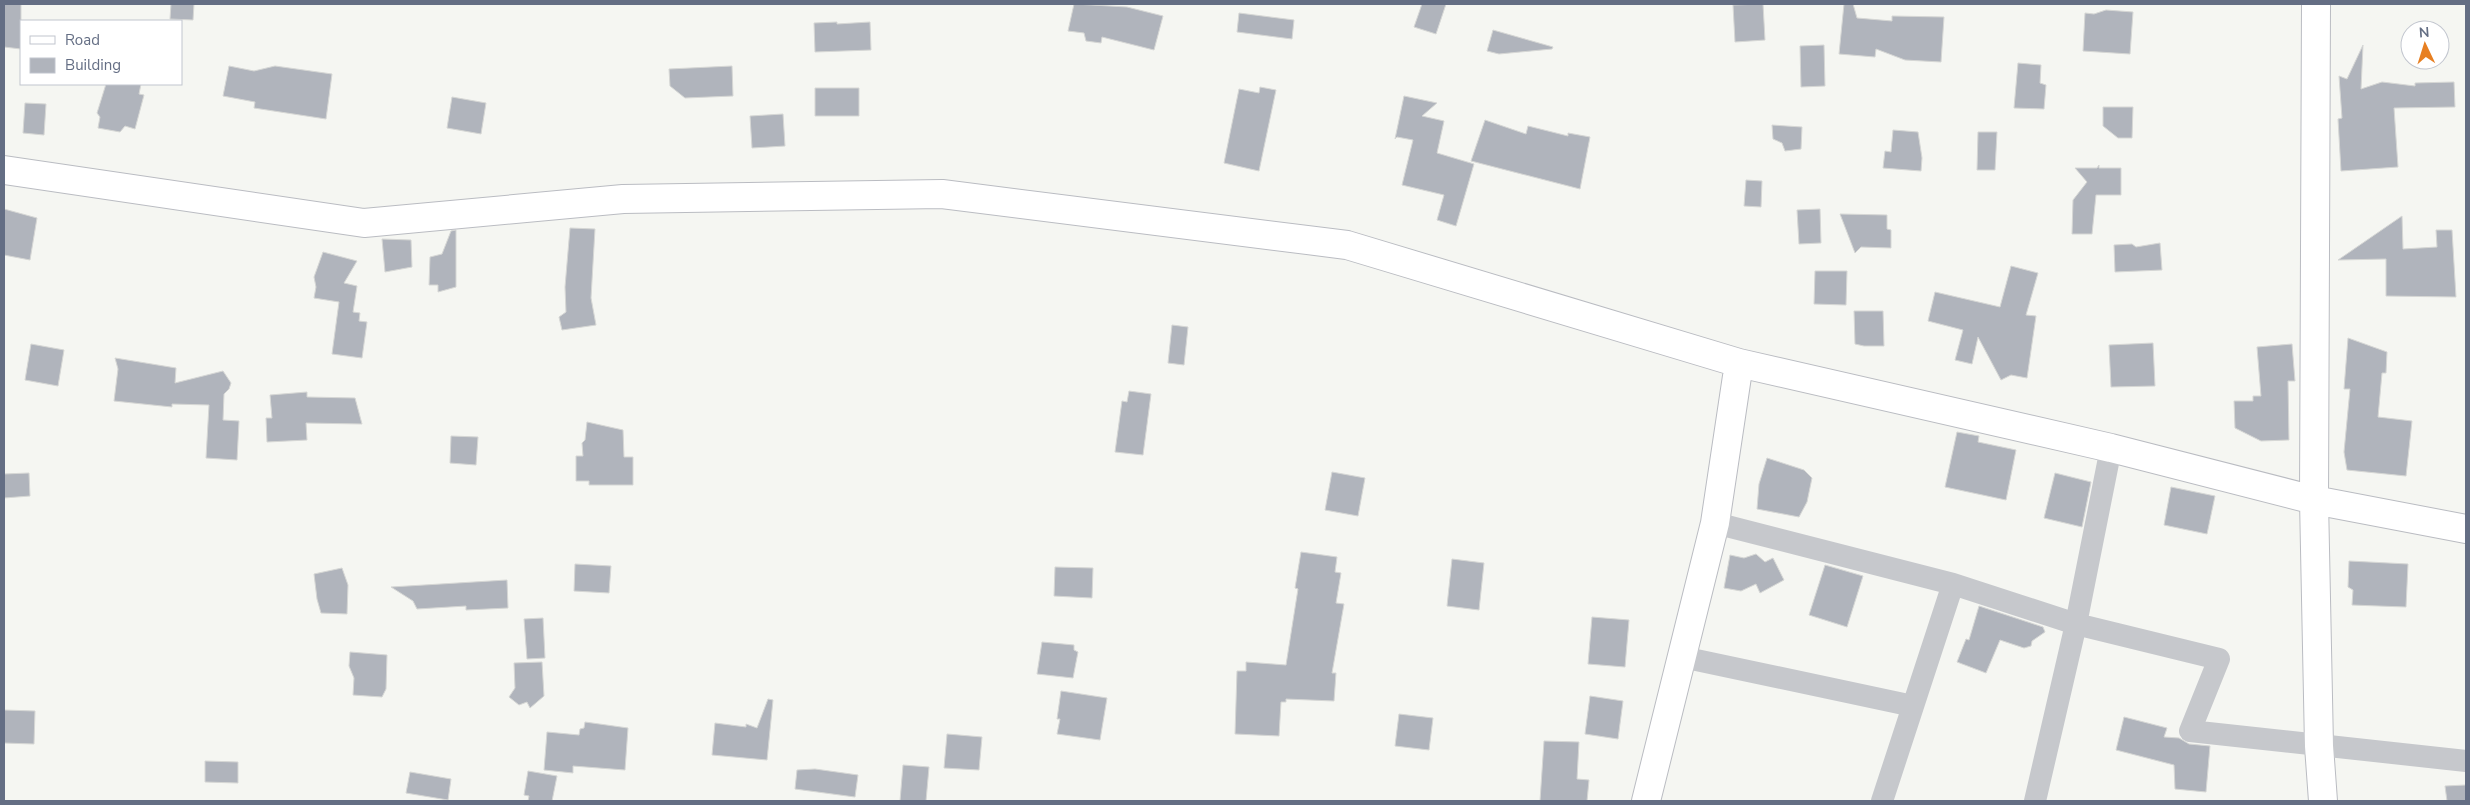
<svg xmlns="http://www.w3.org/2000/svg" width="2470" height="805" font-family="'Nunito Sans',sans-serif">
  <rect width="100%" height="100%" fill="#f5f6f2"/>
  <!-- building -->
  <path fill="#b0b4bc" stroke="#d6d7d5" d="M4 4H21V49L4 47Z
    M171 4H194L193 20 170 19Z
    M1074 4 1127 7 1163 16 1154 50 1102 37 1101 43 1086 41 1084 33 1068 31Z
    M1422 4H1446L1436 34 1414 27Z
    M1763 4 1765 40 1735 42 1733 5Z
    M1844 4H1853L1857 18 1892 21V16L1944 17 1941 62 1905 60 1876 49 1875 57 1839 54Z
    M2106 10 2133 12 2130 54 2083 51 2085 13 2094 14Z
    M1239 13 1294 20 1292 39 1237 32Z
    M837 22V24L870 22 871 50 815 52 814 23Z
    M1493 30 1553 47 1552 49 1499 54 1487 51Z
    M1824 45 1825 86 1801 87 1800 46Z
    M2363 45 2361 89 2382 82 2415 86V83L2454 82 2455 107 2394 108 2398 167 2341 171 2338 119 2342 118 2339 76 2347 79Z
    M2018 63 2041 65 2040 83 2046 85 2044 109 2014 108Z
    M229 66 254 71 275 66 332 74 326 119 254 108 255 102 223 96Z
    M732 66 733 96 685 98 670 86 669 69Z
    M106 84H141L139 94 144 95 135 129 125 126 120 132 98 128 100 117 97 113Z
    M1260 87 1276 90 1259 171 1224 163 1239 89 1259 93Z
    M815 88H859V116H815Z
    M1404 96 1437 103 1422 116 1444 121 1437 153 1474 164 1456 226 1437 220 1444 195 1402 185 1413 140 1397 137 1395 139Z
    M452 97 486 103 481 134 447 128Z
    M25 103 46 104 44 135 23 133Z
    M2103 107H2133L2132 138H2118L2103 126Z
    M783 114 785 146 752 148 750 116Z
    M1485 120 1526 134 1528 126 1568 136V133L1590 137 1580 189 1471 161Z
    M1772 125 1802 127 1801 149 1785 151 1782 143 1773 139Z
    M1893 130 1918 132 1922 158 1921 171 1883 168 1885 151 1891 152Z
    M1978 132H1997L1995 170H1977Z
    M2099 165V168H2121V195H2096L2092 234H2072L2073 200 2087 182 2075 168H2097Z
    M1746 180 1762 181 1761 207 1744 206Z
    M4 209 37 218 30 260 4 255Z
    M1820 209 1821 243 1799 244 1797 210Z
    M1840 214 1887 215V229L1891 230V248L1861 247 1855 253Z
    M2402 216 2403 249 2437 247 2436 230H2452L2456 297 2386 296V259L2338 260Z
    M570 228 595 229 591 298 596 325 562 330 559 317 566 312 565 287Z
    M456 230V287L438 292V285H429L430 257 442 254 451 231Z
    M382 239 411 240 412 267 385 272Z
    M2160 243 2162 270 2115 272 2114 245 2132 244 2136 247Z
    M323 252 357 261 344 283 357 286 353 312 360 313 359 321 367 322 362 358 332 354 339 302 314 298 316 287 314 277Z
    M2011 266 2038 273 2026 315 2036 316 2027 378 2011 375 2001 380 1978 337 1972 364 1955 360 1963 330 1928 321 1935 292 2000 307Z
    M1815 271H1847L1846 305 1814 304Z
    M1854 311H1883L1884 346H1864L1855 344Z
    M1172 325 1188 327 1184 365 1168 363Z
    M2348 338 2387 352 2386 373H2382L2378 417 2412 421 2406 476 2347 470 2344 452 2350 389H2344Z
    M2153 343 2155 386 2111 387 2109 345Z
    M31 344 64 350 58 386 25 380Z
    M2292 344 2295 381H2288L2289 440 2261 441 2235 428 2234 401H2253V396H2261L2257 347Z
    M115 358 176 368 175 383 223 371 231 383 229 389 224 394 223 420 239 421 237 460 206 458 209 405 172 404V407L114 401 118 369Z
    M1129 391 1151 394 1143 455 1115 452 1122 401 1127 402Z
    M307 392V397L355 398 362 424 306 423 307 440 267 442 266 418H272L270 395Z
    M587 422 623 430 624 457H633V485H589V481H576V456H583L582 443 585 440Z
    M1957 432 1979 436 1978 442 2016 450 2006 500 1945 487Z
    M451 436 478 437 476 465 450 463Z
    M1767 458 1804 470 1812 478 1807 502 1799 517 1757 509 1759 484Z
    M1332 472 1365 478 1358 516 1325 510Z
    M29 473 30 496 4 498V474Z
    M2055 473 2091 482 2082 527 2044 518Z
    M2171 487 2215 496 2207 534 2164 525Z
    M1301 552 1337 557 1335 572 1341 573 1336 603 1344 604 1332 673H1336L1334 701 1286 699V702H1281L1279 736 1235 734 1237 671H1246V662L1286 665 1298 589 1295 588Z
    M1756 554 1765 562 1773 558 1784 580 1760 593 1756 584 1741 591 1724 588 1730 555 1744 558Z
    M1452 559 1484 563 1479 610 1447 606Z
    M2349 561 2408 564 2406 607 2352 605 2353 590 2348 587Z
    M575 564 611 566 609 593 574 591Z
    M1825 565 1863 576 1847 627 1809 615Z
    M1055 567 1093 568 1092 598 1054 596Z
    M342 568 348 585 347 614 321 613 317 599 314 574Z
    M507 580 508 608 466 610V606L417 609 413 601 391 587Z
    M1979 606 2043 627 2045 632 2032 641 2031 646 2024 648 2000 640 1986 673 1957 662 1966 639 1969 640Z
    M1592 617 1629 620 1625 667 1588 664Z
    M543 618 545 658 527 659 524 619Z
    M1042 642 1074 645V650L1078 652 1073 678 1037 674Z
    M350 652 387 655 386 689 382 697 353 695 354 678 349 666Z
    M542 662 544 696 530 708 527 702 519 705 509 697 515 688 514 663Z
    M1061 691 1107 698 1100 740 1057 734 1060 719H1057Z
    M1590 696 1623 701 1618 739 1585 734Z
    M768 699 773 700 767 760 712 755 715 723 746 727V724L757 728Z
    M4 710 35 711 34 744 4 743Z
    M1399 714 1433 718 1429 750 1395 746Z
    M2124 717 2167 728 2164 737 2179 738 2189 744 2210 746 2206 792 2175 789 2174 765 2116 750Z
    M585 722 628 728 625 770 573 766V773L544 770 547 732 579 735 580 729 584 728Z
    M947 734 982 737 979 770 944 768Z
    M1544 741 1579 742 1577 779 1589 780 1587 801H1540Z
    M205 761 238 762V783L205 782Z
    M903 765 929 767 926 801H900Z
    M815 769 858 775 855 797 795 789 797 770Z
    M528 771 557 776 552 801H528L529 796 524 795Z
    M410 772 451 779 448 800 406 793Z
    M2466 785V801H2447L2445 786Z"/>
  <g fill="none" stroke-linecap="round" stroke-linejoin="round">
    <!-- secondary casing -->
    <g stroke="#babcc2" stroke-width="30">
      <path id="secondary" d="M2316 4 2314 500 2319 746 2323 801
        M4 170 364 223 623 199 942 194 1347 245 1739 363
        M1646 801 1715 523 1739 363 2111 448 2314 500 2466 529"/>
    </g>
    <!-- street -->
    <path stroke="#c6c8cc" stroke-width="22" d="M1715 523 1953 584 2076 624 2219 659 2190 731 2466 761
      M1682 657 1913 706
      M1882 801 1953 584
      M2035 801 2076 624 2111 448"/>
    <!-- secondary -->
    <use href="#secondary" stroke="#fff" stroke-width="28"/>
  </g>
  <!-- border -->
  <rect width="2470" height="805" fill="none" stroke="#646e84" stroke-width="10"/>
  <!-- legend -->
  <rect x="20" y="20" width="162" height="65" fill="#ffffff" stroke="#c1c5ce"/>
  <rect x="30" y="36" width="25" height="8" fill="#ffffff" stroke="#c1c5ce"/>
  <text x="65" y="45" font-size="15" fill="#646e84">Road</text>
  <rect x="30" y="58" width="25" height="15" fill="#b0b4bc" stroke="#c1c5ce"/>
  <text x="65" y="70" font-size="15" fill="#646e84">Building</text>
  <!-- north arrow -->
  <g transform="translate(2425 45) rotate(356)"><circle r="24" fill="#ffffff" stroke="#c1c5ce"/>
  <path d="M0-4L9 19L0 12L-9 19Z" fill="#e77f21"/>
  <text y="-8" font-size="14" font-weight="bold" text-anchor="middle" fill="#646e84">N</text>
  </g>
</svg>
